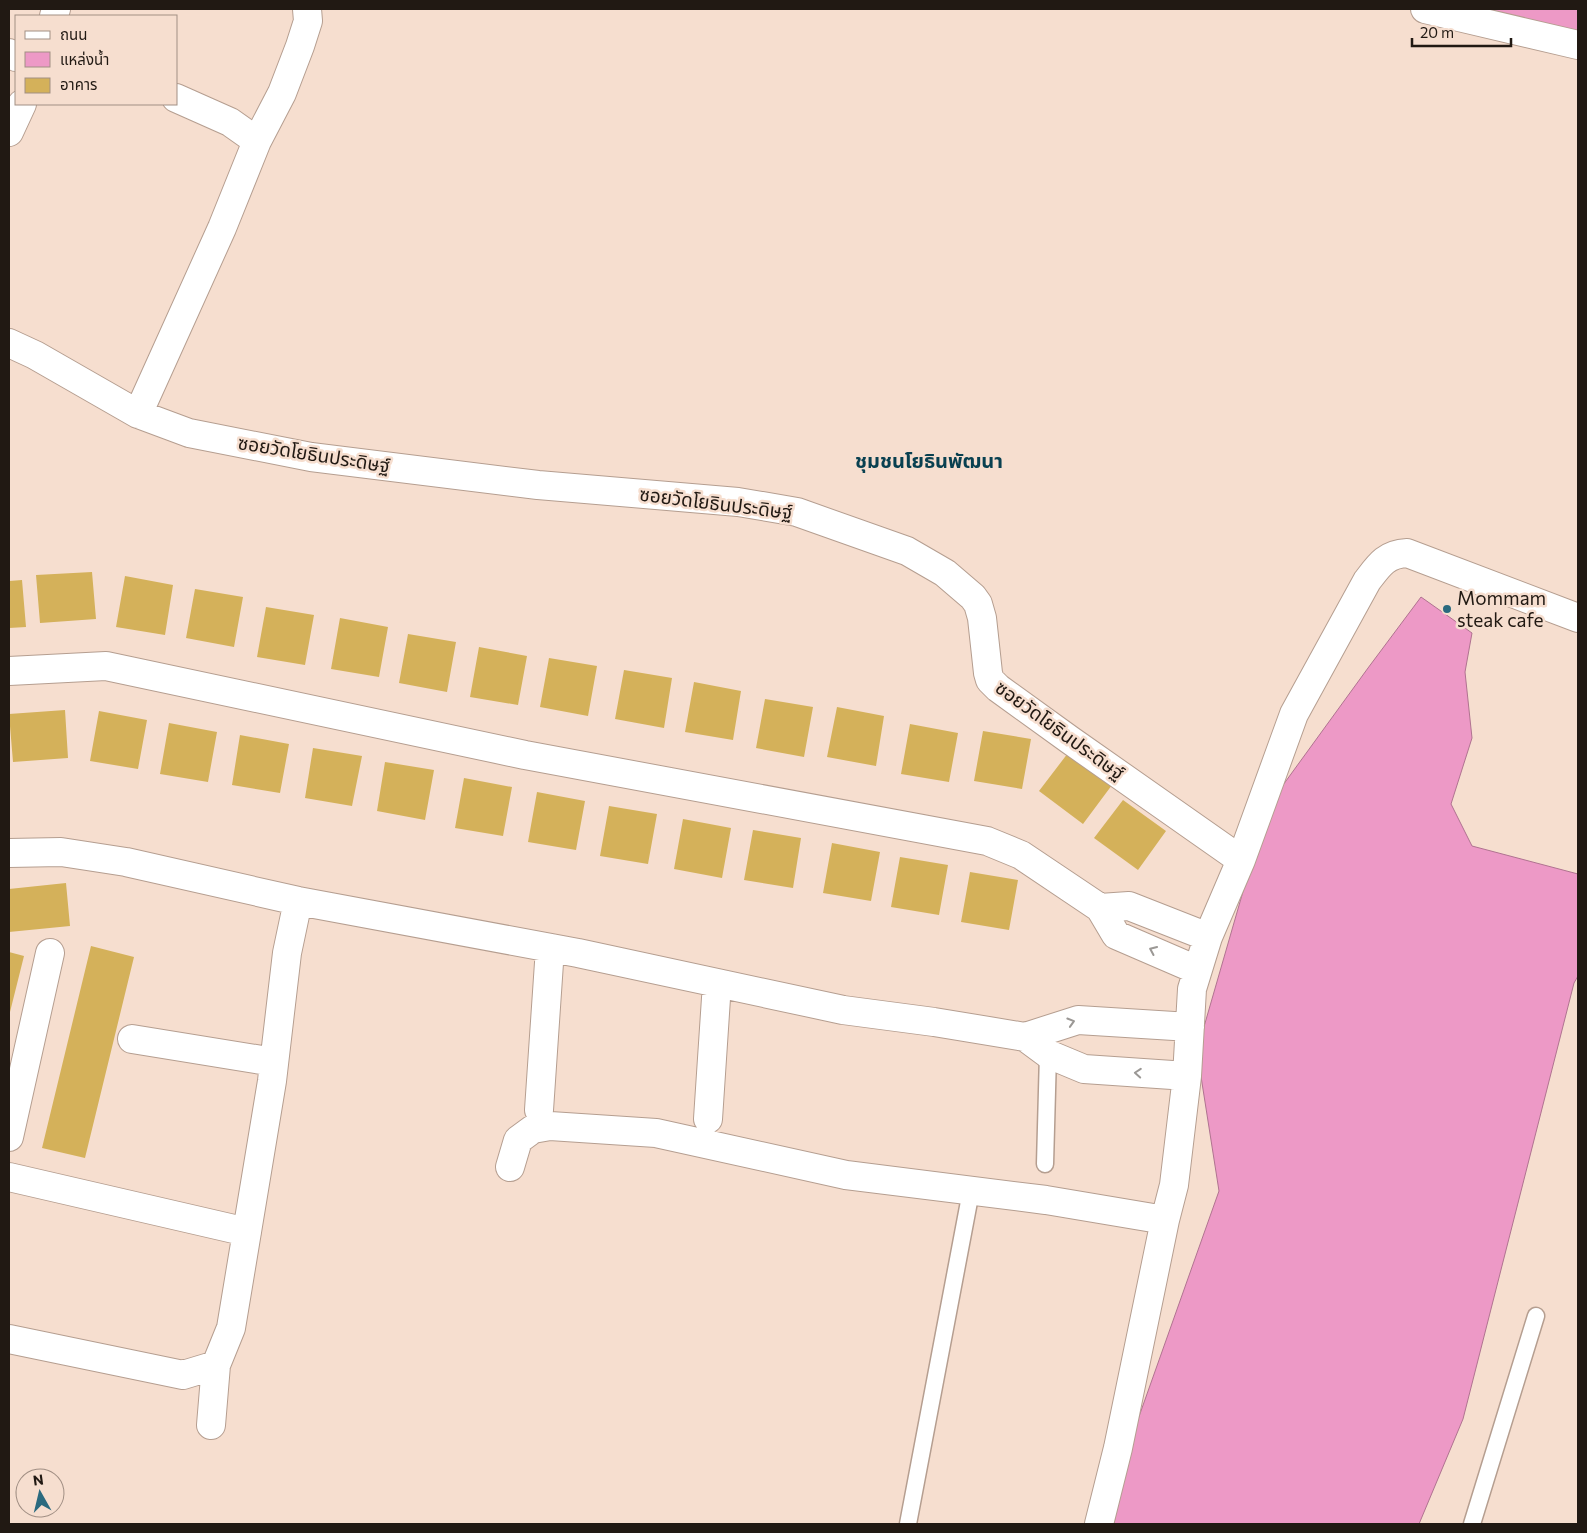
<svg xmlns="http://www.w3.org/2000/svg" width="1587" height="1533" font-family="Commissioner,'Noto Sans Thai',sans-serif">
  <rect width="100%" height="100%" fill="#f6decf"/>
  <!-- water -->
  <path fill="#ed99c6" stroke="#b07390" d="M1421 597 1472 633 1465 672 1472 738 1451 804 1472 846 1578 874V976L1574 983 1463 1419 1419 1524H1114L1125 1456 1219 1191 1197 1051 1242 895 1262 814 1368 668Z"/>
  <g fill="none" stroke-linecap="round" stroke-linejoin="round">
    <!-- canal -->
    <path stroke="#ed99c6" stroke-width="35" d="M1508 9 1578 26"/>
  </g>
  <!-- building -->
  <path fill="#d4b15a" d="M92 572 96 619 40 623 36 575Z
    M125 576 173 585 165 635 116 627Z
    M22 580 26 627 9 628V581Z
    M195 589 243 597 234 647 186 638Z
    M266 607 314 615 305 665 257 657Z
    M340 618 388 627 379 677 331 669Z
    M408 634 456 642 447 692 399 683Z
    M479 647 527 656 518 705 470 697Z
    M549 658 597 666 588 716 540 707Z
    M624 670 672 678 664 728 615 719Z
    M694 682 741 691 733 740 685 732Z
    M765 699 813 707 804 757 756 748Z
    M837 707 884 716 876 766 827 757Z
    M65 710 68 758 13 762 9 714Z
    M99 711 147 720 138 769 90 761Z
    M169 723 217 732 208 782 160 774Z
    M910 724 958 733 949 782 901 774Z
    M983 731 1031 739 1022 789 974 781Z
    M240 735 289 744 280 793 232 785Z
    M313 748 362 756 352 806 305 798Z
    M1068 753 1112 785 1083 824 1039 791Z
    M385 762 434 770 425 820 377 811Z
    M464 778 512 787 503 836 455 828Z
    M537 792 585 801 576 850 528 842Z
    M1123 800 1166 831 1138 870 1094 838Z
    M609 806 657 814 648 864 600 856Z
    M683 819 731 828 722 878 674 869Z
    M753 830 801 838 793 888 744 880Z
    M832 843 880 852 871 901 823 893Z
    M900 857 948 865 939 915 891 907Z
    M970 872 1018 880 1009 930 961 922Z
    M66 883 70 926 9 932V889Z
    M91 946 134 957 85 1158 42 1148Z
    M9 952 24 956 9 1016Z"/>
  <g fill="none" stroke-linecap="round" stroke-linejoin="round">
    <!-- lane casing -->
    <g stroke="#b59e90" stroke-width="19">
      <path id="lane" d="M1045 1164 1048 1054
        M908 1524 971 1191
        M1472 1524 1536 1316"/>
    </g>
    <!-- street casing -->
    <g stroke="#b59e90" stroke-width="30">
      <path id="street" d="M1425 9 1578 45
        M54 16 56 9
        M9 53 16 57
        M9 132 22 104
        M257 141 282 93 300 46 308 21 307 9
        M9 343 35 355 138 414 189 433 311 457 538 485 738 502 797 512 907 551 945 573 973 597 978 604 982 618 988 673 990 680 998 688 1070 740 1241 860 1294 714 1367 581C1379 565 1386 554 1407 553L1578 618
        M138 414 222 228 257 141 230 122 176 98
        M9 671 106 666 525 755 987 841 1021 855 1100 908 1116 935 1197 970
        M9 853 61 852 126 862 298 901 578 953 843 1010 934 1022 1025 1037 1048 1054 1084 1069 1187 1076
        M1100 908 1129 906 1208 937
        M1025 1037 1078 1020 1190 1027
        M132 1039 274 1062
        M539 1110 550 948
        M708 1119 717 983
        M9 1137 50 953
        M510 1167 518 1140 533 1129 550 1126 656 1133 846 1175 1046 1200 1165 1220
        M9 1177 247 1232
        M9 1339 183 1375 216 1365 231 1328 272 1081 287 953 298 901
        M211 1425 216 1365
        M1099 1524 1118 1448 1165 1220 1174 1185 1187 1076 1192 989 1208 937 1241 860"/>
    </g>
    <!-- lane -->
    <use href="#lane" stroke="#fff" stroke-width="16"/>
    <!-- street -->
    <use href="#street" stroke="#fff" stroke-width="28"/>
  </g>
  <!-- one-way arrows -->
  <defs><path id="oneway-chevron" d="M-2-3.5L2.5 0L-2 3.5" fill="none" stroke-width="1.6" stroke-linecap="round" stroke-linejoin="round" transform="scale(1.25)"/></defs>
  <g stroke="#9b9895">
    <use href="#oneway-chevron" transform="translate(1153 950) rotate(-156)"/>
    <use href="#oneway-chevron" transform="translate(1071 1022) rotate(-17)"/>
    <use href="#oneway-chevron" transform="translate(1138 1073) rotate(-176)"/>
  </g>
  <!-- markers -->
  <circle fill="#2b6a7f" stroke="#f6decf" stroke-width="2" cx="1447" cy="609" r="5"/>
  <g text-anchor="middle" stroke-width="5" stroke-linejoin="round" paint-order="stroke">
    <!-- street labels -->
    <g font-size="19" fill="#211913" stroke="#f6decf">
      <text transform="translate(314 454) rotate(9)" y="7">ซอยวัดโยธินประดิษฐ์</text>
      <text transform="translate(716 503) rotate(7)" y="7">ซอยวัดโยธินประดิษฐ์</text>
      <text transform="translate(1060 730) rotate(36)" y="7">ซอยวัดโยธินประดิษฐ์</text>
    </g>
    <!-- poi labels -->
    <g font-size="19" fill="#211913" stroke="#f6decf" text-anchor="start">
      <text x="1457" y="605">Mommam<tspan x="1457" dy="22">steak cafe</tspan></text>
    </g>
    <!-- neighbourhood labels -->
    <g font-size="20" font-weight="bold" fill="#094050" stroke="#f6decf">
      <text x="929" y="468">ชุมชนโยธินพัฒนา</text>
    </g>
  </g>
  <!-- border -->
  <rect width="1587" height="1533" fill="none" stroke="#211913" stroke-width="20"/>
  <!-- legend -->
  <rect x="15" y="15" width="162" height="90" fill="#f6decf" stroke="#a18f84"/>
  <rect x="25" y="31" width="25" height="8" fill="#ffffff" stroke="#a18f84"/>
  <text x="60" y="40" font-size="15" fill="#211913">ถนน</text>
  <rect x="25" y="52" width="25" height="15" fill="#ed99c6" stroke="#a18f84"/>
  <text x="60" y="65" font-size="15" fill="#211913">แหล่งน้ำ</text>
  <rect x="25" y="78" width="25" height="15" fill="#d4b15a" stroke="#a18f84"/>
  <text x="60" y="90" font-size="15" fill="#211913">อาคาร</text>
  <!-- north arrow -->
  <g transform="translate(40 1493) rotate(352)"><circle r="24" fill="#f6decf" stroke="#a18f84"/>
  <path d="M0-4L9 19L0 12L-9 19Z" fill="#2b6a7f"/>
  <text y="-8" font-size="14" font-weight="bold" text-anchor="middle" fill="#211913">N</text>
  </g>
  <!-- scale -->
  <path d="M1412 38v8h99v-8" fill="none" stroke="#211913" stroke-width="2.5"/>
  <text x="1420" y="38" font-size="15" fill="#211913" stroke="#f6decf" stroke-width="4" paint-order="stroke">20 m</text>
</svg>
